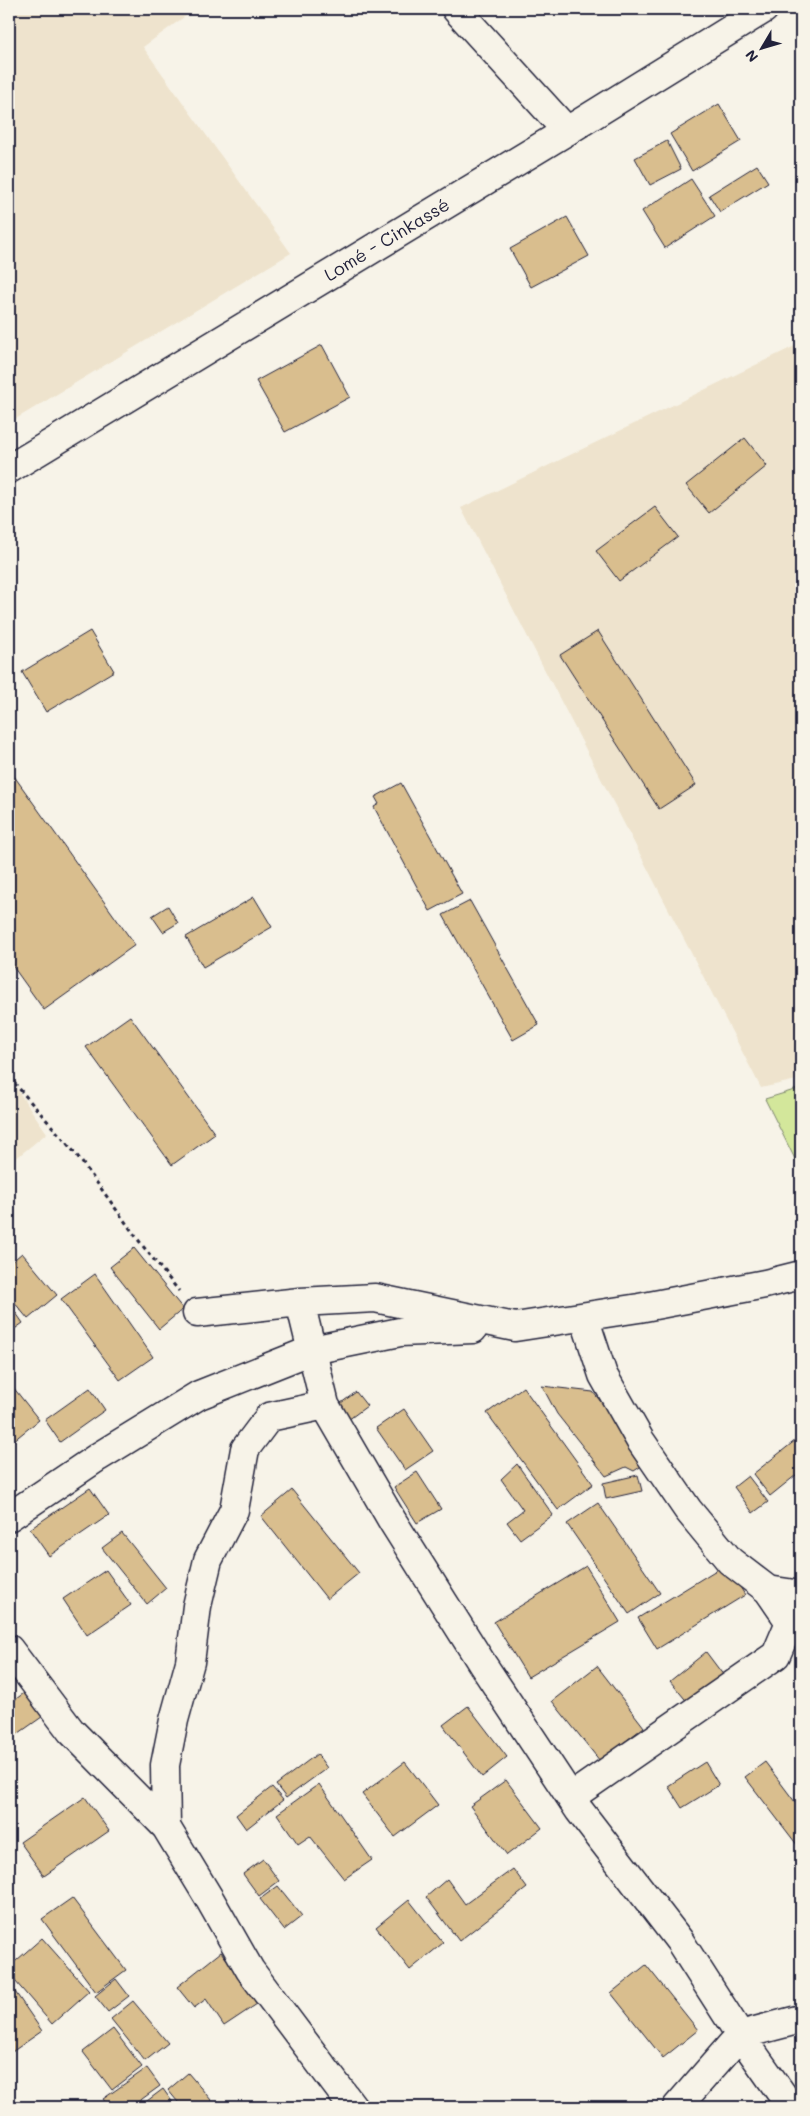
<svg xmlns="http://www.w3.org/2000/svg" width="810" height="2116" font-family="Mali,sans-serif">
  <rect width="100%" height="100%" fill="#f7f3e8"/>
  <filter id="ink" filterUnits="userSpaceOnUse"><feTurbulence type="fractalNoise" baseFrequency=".02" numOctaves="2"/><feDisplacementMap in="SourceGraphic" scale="10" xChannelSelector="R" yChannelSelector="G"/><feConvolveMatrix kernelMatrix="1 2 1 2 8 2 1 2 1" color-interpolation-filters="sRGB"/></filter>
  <g filter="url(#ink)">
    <!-- built -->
    <path fill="#eee3cd" d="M9 9H195L143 47 291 253 9 423Z
      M801 343V1079L761 1088 461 508Z
      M9 1078 47 1133 9 1164Z"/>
    <!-- green -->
    <path fill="#d3e79b" stroke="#7a846b" d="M801 1088V1171L765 1099Z"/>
    <!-- building -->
    <path fill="#d9be8e" stroke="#22223b" d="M719 104 741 141 692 171 670 134Z
      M667 141 681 169 650 185 635 158Z
      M757 165 768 182 720 212 709 195Z
      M691 179 715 216 665 248 642 211Z
      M567 217 589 256 531 287 510 249Z
      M322 345 350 397 285 432 256 381Z
      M745 438 767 466 709 513 686 485Z
      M655 507 678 537 619 581 596 551Z
      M90 631 114 671 46 712 22 672Z
      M598 631 696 785 659 809 560 655Z
      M9 769 135 945 44 1010 9 961Z
      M401 783 462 894 430 911 374 807 379 804 375 797Z
      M254 897 272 927 203 967 186 937Z
      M470 901 539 1025 513 1040 443 915Z
      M168 906 178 923 163 932 152 916Z
      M130 1016 215 1134 172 1165 86 1047Z
      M134 1248 183 1309 159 1329 110 1267Z
      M22 1253 57 1295 28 1319 9 1296V1264Z
      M95 1274 153 1357 120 1380 61 1299Z
      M9 1303 23 1323 9 1333Z
      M9 1382 39 1420 13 1441 9 1436Z
      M542 1386 593 1392 649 1461 634 1471 626 1467 606 1476 557 1414Z
      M523 1387 593 1484 558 1510 487 1413Z
      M90 1388 105 1410 60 1442 45 1420Z
      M356 1392 367 1406 348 1420 337 1406Z
      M404 1409 433 1451 405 1470 376 1428Z
      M801 1436V1471L770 1496 753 1474Z
      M517 1464 553 1515 520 1539 507 1522 523 1510 501 1479Z
      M417 1472 441 1509 417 1523 394 1487Z
      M638 1475 642 1491 606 1499 603 1483Z
      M748 1476 768 1502 753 1513 734 1487Z
      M90 1488 109 1515 49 1556 30 1529Z
      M292 1490 359 1573 327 1599 261 1516Z
      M598 1503 660 1593 629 1614 567 1524Z
      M122 1533 166 1588 147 1604 102 1548Z
      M726 1564 745 1595 657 1649 638 1618Z
      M586 1566 620 1622 528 1677 494 1622Z
      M106 1570 131 1605 87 1635 63 1599Z
      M706 1652 724 1676 689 1704 670 1681Z
      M597 1666 644 1727 600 1761 552 1701Z
      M31 1688 49 1712 9 1740V1704Z
      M468 1706 507 1757 482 1777 443 1725Z
      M317 1754 327 1768 286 1798 276 1785Z
      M405 1762 438 1805 395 1837 362 1794Z
      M705 1762 719 1785 682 1808 668 1786Z
      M765 1762 801 1810V1843L798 1846 745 1777Z
      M506 1780 542 1828 507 1855 470 1806Z
      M319 1784 372 1860 344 1879 310 1836 298 1844 277 1814Z
      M272 1787 283 1800 246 1829 236 1815Z
      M85 1797 109 1831 44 1876 20 1842Z
      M263 1859 279 1881 259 1896 243 1874Z
      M513 1869 527 1888 459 1941 426 1897 447 1879 465 1904Z
      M278 1886 302 1916 284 1930 260 1899Z
      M72 1898 126 1970 96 1992 42 1919Z
      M409 1900 443 1943 410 1970 376 1927Z
      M42 1938 89 1991 52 2024 9 1974V1967Z
      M221 1952 260 2002 224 2026 206 1999 194 2008 177 1987Z
      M646 1965 698 2030 663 2058 611 1993Z
      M116 1979 129 1996 108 2012 95 1996Z
      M9 1983 42 2031 9 2054Z
      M133 2001 168 2043 145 2061 111 2019Z
      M113 2029 142 2067 112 2090 83 2052Z
      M147 2068 160 2086 131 2107H109L103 2099Z
      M188 2073 217 2107H182L168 2090Z
      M163 2089 176 2107H139Z"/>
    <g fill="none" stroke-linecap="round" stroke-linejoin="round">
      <!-- street casing -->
      <g stroke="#22223b" stroke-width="31">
        <path id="street" d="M456 9 567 131
          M300 1302 325 1405 393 1522 483 1665 579 1810 679 1940 740 2035 791 2107
          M197 1313 300 1302 375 1298 515 1327 639 1308 765 1284 801 1275
          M9 1517 98 1457 199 1395 312 1350 400 1332 473 1329
          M768 1590 801 1595
          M9 1649 71 1731 166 1827 209 1898 250 1970 353 2107
          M571 1797 776 1655 790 1622 768 1590 730 1561 688 1510 640 1440 603 1375 584 1317
          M166 1827 165 1765 174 1720 190 1662 197 1606 208 1560 234 1510 245 1449 269 1417 325 1405
          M677 2107 740 2035 801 2019"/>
      </g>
      <!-- highway casing -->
      <g stroke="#22223b" stroke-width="31">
        <g id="highway">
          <path id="s1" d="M9 469 567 131 764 9"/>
        </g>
      </g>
      <!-- path -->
      <path stroke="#22223b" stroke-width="3" stroke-dasharray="4 4" stroke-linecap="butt" d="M9 1077 76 1154 142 1245 179 1291"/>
      <!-- street -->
      <use href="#street" stroke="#f7f3e8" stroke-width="28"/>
      <!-- highway -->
      <use href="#highway" stroke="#f7f3e8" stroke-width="28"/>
    </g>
  </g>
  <g text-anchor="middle" stroke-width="5" stroke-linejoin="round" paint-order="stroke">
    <!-- street labels -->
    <g font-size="18" fill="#22223b" stroke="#f7f3e8">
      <text dy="6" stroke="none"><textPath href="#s1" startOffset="442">Lomé - Cinkassé</textPath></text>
    </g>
  </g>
  <!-- margin -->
  <rect width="810" height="2116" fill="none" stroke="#f7f3e8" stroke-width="30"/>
  <rect x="15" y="15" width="780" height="2086" fill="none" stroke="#22223b" stroke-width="2" filter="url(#ink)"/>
  <!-- north arrow -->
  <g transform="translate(762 48) rotate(232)" stroke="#f7f3e8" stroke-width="4" paint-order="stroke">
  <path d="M0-4L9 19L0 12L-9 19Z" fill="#22223b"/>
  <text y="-8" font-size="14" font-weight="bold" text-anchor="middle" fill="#22223b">N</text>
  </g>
</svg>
